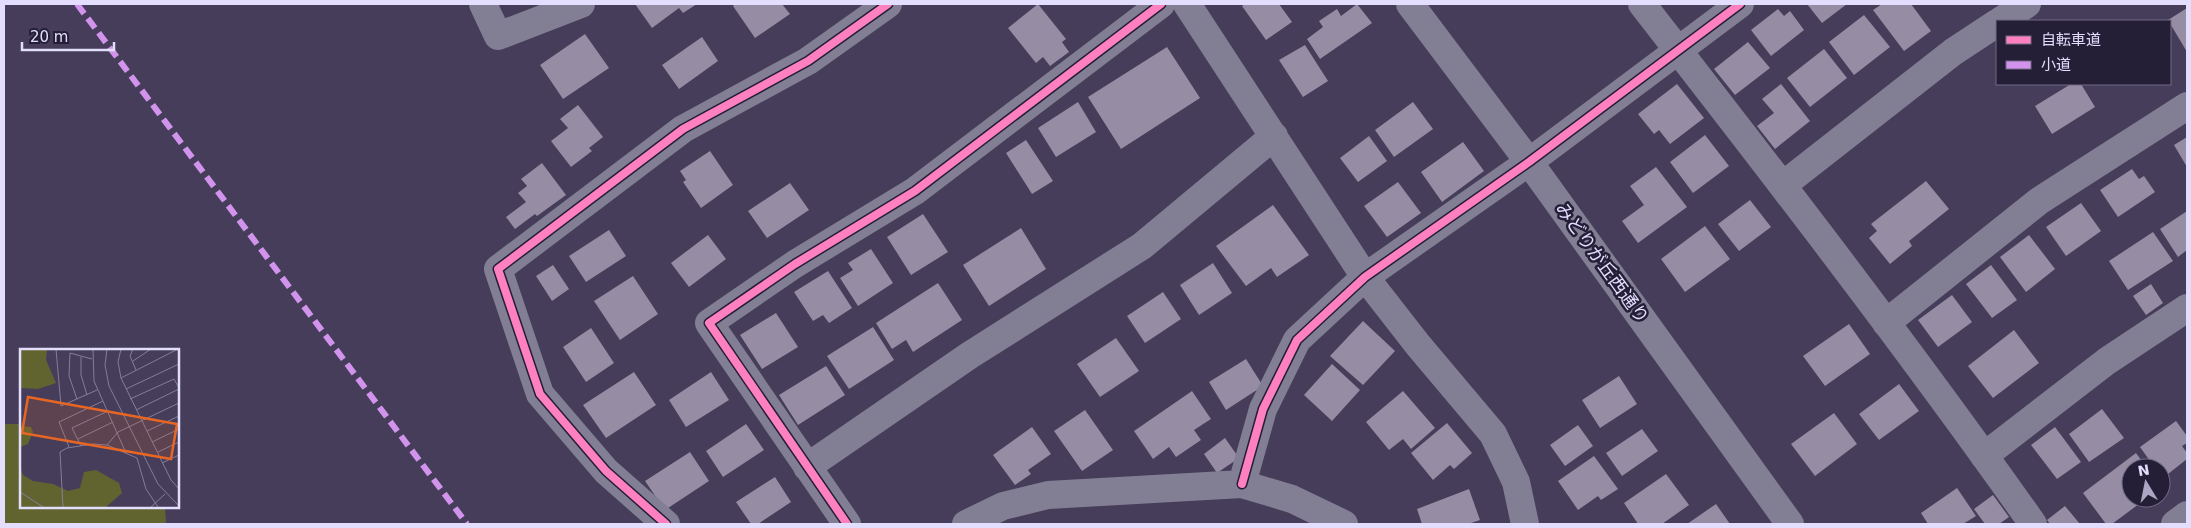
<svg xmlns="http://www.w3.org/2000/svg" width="2191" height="528" font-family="'DejaVu Sans','Noto Sans JP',sans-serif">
  <rect width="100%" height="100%" fill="#453d59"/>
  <!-- forest -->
  <path fill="#61642f" d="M4 424H21V507H165L166 524H4Z"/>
  <!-- building -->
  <path fill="#968ca3" d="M635 4H697L683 13 679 8 652 28Z
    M735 4H782L790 14 755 38 733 6Z
    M1038 4 1066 39 1062 42 1069 52 1050 66 1043 57 1036 63 1008 28Z
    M1245 4H1279L1292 22 1266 40 1242 6Z
    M1357 4 1372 23 1320 59 1307 39 1323 27 1319 21 1337 9 1341 16Z
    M1807 4H1847L1822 23Z
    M1882 4H1911L1931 31 1904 51 1873 10Z
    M2187 8V52L2168 20Z
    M1778 9 1784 16 1790 11 1804 30 1771 56 1751 30Z
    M1864 15 1890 47 1854 75 1829 42Z
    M585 34 609 68 563 99 540 65Z
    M702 37 718 61 679 89 662 65Z
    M1748 42 1770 68 1735 95 1714 69Z
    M1305 45 1328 81 1303 97 1279 60Z
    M1167 47 1200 98 1121 149 1088 97Z
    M1824 49 1847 78 1810 107 1787 78Z
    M1677 84 1704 118 1670 144 1659 130 1654 134 1638 114Z
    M1781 84 1810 121 1775 149 1757 126 1774 113 1762 99Z
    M2071 84H2081L2095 107 2052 134 2035 106Z
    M1078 102 1096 132 1056 157 1038 128Z
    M1413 102 1433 129 1394 157 1375 130Z
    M578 105 603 137 589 148 592 151 571 167 551 141 568 128 560 119Z
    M1705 135 1729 166 1693 193 1670 162Z
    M1369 136 1387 161 1358 182 1340 158Z
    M2187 137V167L2174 145Z
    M1026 140 1053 181 1032 194 1006 153Z
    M1463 142 1484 171 1442 202 1421 172Z
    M710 151 733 185 701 208 683 182 686 180 680 171Z
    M542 163 566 195 537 216 535 214 515 229 506 217 526 202 518 193 527 186 521 179Z
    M1656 167 1687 207 1638 243 1622 221 1644 205 1630 186Z
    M2132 169 2139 179 2144 176 2155 192 2118 217 2100 190Z
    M1926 181 1949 209 1909 241 1912 246 1890 264 1869 238 1877 231 1871 224Z
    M1398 182 1421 213 1387 237 1364 206Z
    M790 183 809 210 767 238 748 211Z
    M1750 200 1771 227 1739 251 1718 224Z
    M2081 203 2101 231 2066 256 2046 227Z
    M1273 205 1309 255 1277 277 1271 268 1246 286 1216 246Z
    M2187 211V250L2178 257 2160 229Z
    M923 214 948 252 911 275 887 237Z
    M1705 226 1730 259 1685 292 1661 259Z
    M1021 228 1046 269 989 306 963 265Z
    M609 230 626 256 586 282 569 256Z
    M2153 232 2173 261 2128 290 2109 261Z
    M708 235 726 259 689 287 671 263Z
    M2029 235 2055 269 2026 292 2000 257Z
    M871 249 893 283 858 306 840 278 853 270 848 263Z
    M1213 263 1232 293 1199 315 1180 285Z
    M553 265 569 289 552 301 536 276Z
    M1991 265 2017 300 1992 318 1966 284Z
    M828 271 852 308 829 323 823 315 813 321 794 292Z
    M633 276 658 314 620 340 594 301Z
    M938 283 962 320 913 352 906 340 892 349 876 323Z
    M2151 284 2163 303 2146 315 2133 296Z
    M1163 292 1181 319 1145 343 1127 316Z
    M1952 295 1972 322 1938 347 1918 320Z
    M776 313 798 347 762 369 740 335Z
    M1363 321 1395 351 1363 385 1330 356Z
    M1849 324 1870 354 1825 386 1803 356Z
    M873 327 894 360 849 389 827 356Z
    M591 328 614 363 586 382 563 347Z
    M2014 330 2039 363 1993 398 1968 366Z
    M1116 338 1139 371 1100 397 1077 364Z
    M1246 359 1263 386 1226 410 1209 382Z
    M1332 364 1360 390 1332 421 1304 395Z
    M826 366 845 395 798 425 779 395Z
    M634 372 656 405 606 438 583 405Z
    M711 372 729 400 686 427 669 400Z
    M1619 376 1637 404 1600 428 1582 400Z
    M1899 384 1919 411 1879 440 1859 414Z
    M1192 391 1211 419 1194 430 1201 440 1176 457 1169 447 1153 459 1134 431Z
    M1403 391 1435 428 1411 449 1403 439 1389 450 1366 422Z
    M2102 409 2124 438 2089 462 2069 434Z
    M1085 410 1113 450 1082 471 1054 431Z
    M1834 413 1857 444 1815 476 1791 444Z
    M2176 421 2187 436V443L2182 446 2187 453V459L2163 478 2161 468H2155L2140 447Z
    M1447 423 1472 453 1454 469 1450 465 1433 480 1411 453Z
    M746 424 764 450 723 477 706 451Z
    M1578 425 1593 446 1565 466 1550 445Z
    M1032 427 1051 454 1028 470 1031 474 1015 485 993 455Z
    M2055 427 2081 462 2057 479 2031 445Z
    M1642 429 1658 451 1622 476 1606 453Z
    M1225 438 1239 458 1217 473 1204 454Z
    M690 452 709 481 665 510 645 481Z
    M2136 453 2147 468H2131V498H2147L2112 524H2106L2083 493Z
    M1594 456 1618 489 1601 500 1598 496 1578 510 1558 481Z
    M1666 474 1689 505 1662 524H1638L1624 503Z
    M775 477 791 502 758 524H751L736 502Z
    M1957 488 1976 516 1963 524H1928L1921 513Z
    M1469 489 1480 520 1468 524H1422L1417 509Z
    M1993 495 2009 517 1999 524H1985L1974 509Z
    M1716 504 1730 524H1687Z
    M2065 506 2080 524H2050L2047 520Z"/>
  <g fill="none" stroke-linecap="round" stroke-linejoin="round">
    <!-- minor -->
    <path stroke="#827e94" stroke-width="28" d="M483 4 498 36 581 4
      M1187 4 1365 277 1418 345 1493 434 1516 482 1525 524
      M1642 4C1775 175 1908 347 2033 524
      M2000 21 2027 4
      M1783 185 1953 52 1997 23
      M1886 323 2039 201 2187 106
      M1984 456 2107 361 2187 308
      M807 467 970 355 1142 246 1274 136
      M1242 484 1263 409 1297 340 1365 277 1529 162 1740 4
      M666 524 606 471 540 394 498 269 683 129 808 61 888 4
      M847 524 709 323 795 264 915 191 1161 4
      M966 524 1003 506 1048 495 1242 484 1292 499 1344 524
      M2175 524 2187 515"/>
    <!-- tertiary -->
    <path stroke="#827e94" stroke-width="28" d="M1410 4 1529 162 1790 524"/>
    <!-- quiet -->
    <path stroke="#d193ec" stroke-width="6" stroke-dasharray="12 6" stroke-linecap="butt" d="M77 4 467 524"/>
    <!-- cycleway casing -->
    <g stroke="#241e37" stroke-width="11">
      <path id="cycleway" d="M1242 484 1263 409 1297 340 1365 277 1529 162 1740 4
        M666 524 606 471 540 394 498 269 683 129 808 61 888 4
        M847 524 709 323 795 264 915 191 1161 4"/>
    </g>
    <!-- cycleway -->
    <use href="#cycleway" stroke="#ff80c0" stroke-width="8"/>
  </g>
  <g text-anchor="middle" stroke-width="5" stroke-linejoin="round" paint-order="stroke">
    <!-- street labels -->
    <g font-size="18" fill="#e3ddfe" stroke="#241e37">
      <text transform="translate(1602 263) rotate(54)" y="6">みどりが丘西通り</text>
    </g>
  </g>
  <!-- overview -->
  <g transform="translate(20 349)">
    <rect width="159" height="159" fill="#453d59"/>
    <path d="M0 0H27L26 11 36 34 18 40 0 39ZM0 77 11 78 13 83 8 95 0 98ZM0 118 3 126 13 132 33 135 48 142 60 139 64 123 76 121 99 134 102 144 86 158H0Z" fill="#61642f"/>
    <path fill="none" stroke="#847d9b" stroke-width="1" d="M36 0 41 57 77 41M73 0 74 32 106 104M87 0 85 16 89 37 138 135 159 157M101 0 98 13 101 29 151 131 159 140M113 0 110 7 116 21M61 8V26L67 46M113 12 131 0M101 29 158 0M106 40 159 15M57 50 49 27 50 4 72 10M110 50 154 30 159 39M116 61 159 40M127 82 159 67M58 90 93 73M132 93 159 80M87 96 98 83 159 54M61 97 52 79 88 62M49 98 39 73 83 52M138 103 159 93M142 114 159 106M0 143 23 158M43 158 40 103 47 99 73 95 87 96 117 109 126 140 138 158M131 158 145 145"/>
    <path fill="#e86624" fill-opacity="0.15" stroke="#e86624" stroke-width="2.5" d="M8 48 157 75 151 110 2 84Z"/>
    <rect width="159" height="159" fill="none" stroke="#e3ddfe" stroke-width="2.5"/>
  </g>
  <!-- border -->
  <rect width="2191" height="528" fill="none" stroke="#e3ddfe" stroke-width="10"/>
  <!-- legend -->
  <rect x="1996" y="20" width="175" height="65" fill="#241e37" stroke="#706a87"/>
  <rect x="2006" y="36" width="25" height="8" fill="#ff80c0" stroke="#706a87"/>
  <text x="2041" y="45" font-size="15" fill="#e3ddfe">自転車道</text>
  <rect x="2006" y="61" width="25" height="8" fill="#d193ec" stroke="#706a87"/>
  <text x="2041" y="70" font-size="15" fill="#e3ddfe">小道</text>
  <!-- north arrow -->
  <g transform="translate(2146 483) rotate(350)"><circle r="24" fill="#241e37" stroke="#706a87"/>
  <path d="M0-4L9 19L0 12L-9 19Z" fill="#aca5c4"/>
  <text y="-8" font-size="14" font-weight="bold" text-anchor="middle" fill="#e3ddfe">N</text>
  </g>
  <!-- scale -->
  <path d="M22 42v8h92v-8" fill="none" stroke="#e3ddfe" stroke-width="2.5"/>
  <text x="30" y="42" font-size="15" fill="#e3ddfe" stroke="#241e37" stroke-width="4" paint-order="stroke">20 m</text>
</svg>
